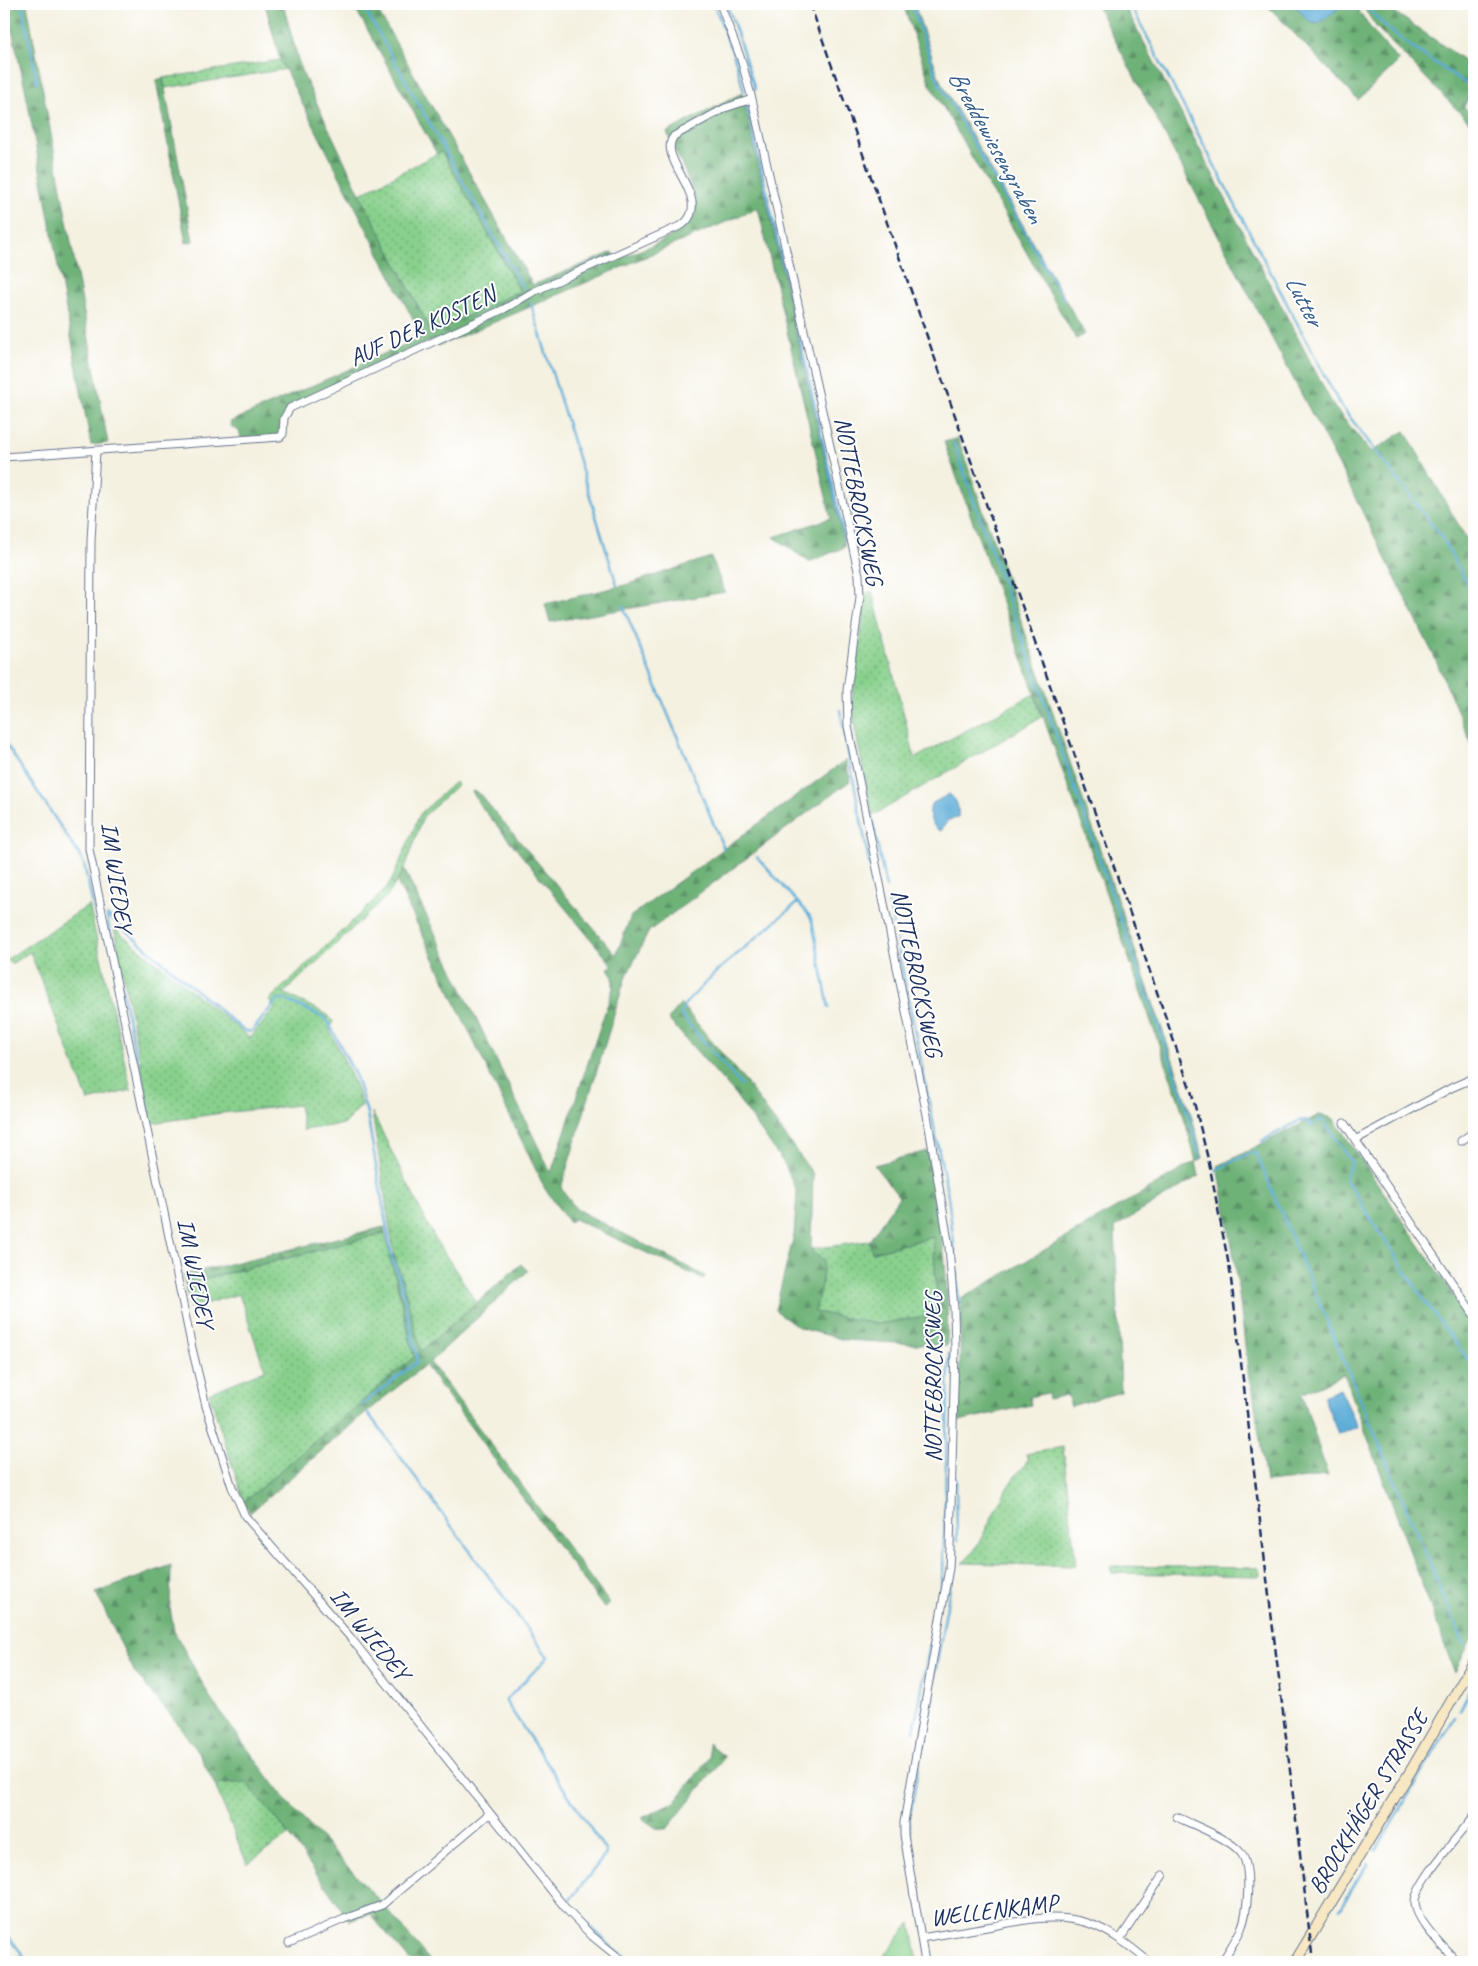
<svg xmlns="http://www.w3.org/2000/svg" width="1478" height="1966" font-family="Caveat,sans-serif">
  <defs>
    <pattern id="grass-dots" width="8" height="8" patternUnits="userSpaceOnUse" patternTransform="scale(1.25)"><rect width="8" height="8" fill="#88d08c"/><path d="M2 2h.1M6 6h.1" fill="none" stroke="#6ea976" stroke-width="1.8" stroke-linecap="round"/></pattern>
    <pattern id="forest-firs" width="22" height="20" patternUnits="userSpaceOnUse" patternTransform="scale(1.25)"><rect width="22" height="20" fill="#6eb278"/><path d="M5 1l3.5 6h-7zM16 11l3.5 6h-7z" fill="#5a9166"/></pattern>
  </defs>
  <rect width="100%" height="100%" fill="#fff"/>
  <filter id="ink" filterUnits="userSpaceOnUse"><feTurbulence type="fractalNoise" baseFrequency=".02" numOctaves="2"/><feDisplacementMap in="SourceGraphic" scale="10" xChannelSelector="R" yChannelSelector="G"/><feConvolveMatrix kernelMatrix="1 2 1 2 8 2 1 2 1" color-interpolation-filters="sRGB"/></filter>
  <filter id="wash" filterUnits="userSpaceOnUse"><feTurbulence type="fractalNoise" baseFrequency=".0096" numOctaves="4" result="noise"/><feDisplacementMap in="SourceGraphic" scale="20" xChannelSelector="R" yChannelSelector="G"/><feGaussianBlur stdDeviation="1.12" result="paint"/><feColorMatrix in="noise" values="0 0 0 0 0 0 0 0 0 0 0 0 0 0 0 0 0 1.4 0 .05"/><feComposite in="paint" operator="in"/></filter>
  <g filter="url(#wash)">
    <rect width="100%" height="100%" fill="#f4f1e1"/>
    <!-- grass -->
    <path fill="url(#grass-dots)" stroke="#528075" d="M280 60 287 69 165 88 163 78Z
      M442 151 520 291 432 333 360 194Z
      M872 591 915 758 1034 694 1042 717 872 816 855 728 852 703 866 593Z
      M455 782 457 785 423 817 404 869 389 894 284 993 326 1014 333 1021 330 1031 353 1079 362 1105 344 1124 303 1130 299 1105 222 1113 152 1123 114 928 250 1038 275 1008 269 1001 273 996 385 890 393 878 420 814Z
      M89 905 131 1090 88 1101 30 952 11 964 7 959Z
      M372 1112 435 1239 477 1303 420 1352 402 1279 394 1255Z
      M385 1233 414 1357 244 1502 209 1393 265 1370 239 1294 190 1308 185 1284Z
      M933 1237 938 1315 877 1324 814 1312 822 1280 811 1249 869 1241 873 1252Z
      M1063 1447 1076 1566 962 1563C967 1559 972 1554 975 1549 993 1520 1003 1485 1028 1461L1026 1454Z
      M1110 1566 1259 1568 1260 1576 1112 1573Z
      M246 1781 289 1835 247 1864 215 1785Z"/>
    <!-- forest -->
    <path fill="url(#forest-firs)" stroke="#44706b" d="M6 4H27L108 443 91 445 25 88Z
      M265 4H283L301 70 360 194 432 333 520 291 442 152 437 154 353 4H374L533 285 613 252 617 259C639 250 695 234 696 207 696 192 673 147 667 132L742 93 845 547 809 562 774 537 831 518 758 208 523 310 438 346 435 339 288 407 280 431 276 435 241 438 239 431 231 426 230 422 422 337 280 60Z
      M903 4H914L940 80 1085 334 1076 339 930 84Z
      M1096 4H1124L1334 407 1371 452 1405 431 1474 552V750L1434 656 1345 477Z
      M1266 4H1298L1296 5 1337 10 1340 4H1355C1366 25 1383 43 1399 61L1358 100Z
      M1361 4H1383L1474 67V100L1469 97 1464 107 1474 116V127L1377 28Z
      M163 78 193 241 186 243 156 80Z
      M958 438 1188 1104 1203 1158 1196 1162 1199 1176 1115 1227 1121 1392 1071 1406 1067 1395 1049 1399 1048 1393 1029 1397 1031 1405 959 1421 961 1299 1196 1161 1181 1107 1081 822 944 442Z
      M711 557 725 592 550 622 545 604 625 585Z
      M846 760 850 781 649 931 625 979 561 1188 576 1209 705 1276 703 1279 574 1219 569 1223 545 1189 397 882 404 869 551 1173 613 988V977L608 968 613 966 479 804 472 791 478 792 616 955 631 916Z
      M681 1004 748 1085 813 1174 811 1248 813 1253 824 1260 822 1280 815 1312 877 1324 938 1314 933 1237 872 1252 869 1241 899 1197 874 1165 927 1151C941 1215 950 1280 947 1346L845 1340 800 1328 775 1310 794 1235 797 1192 785 1165 734 1093 668 1019Z
      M1319 1115 1333 1118 1474 1325V1633L1455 1673 1344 1374 1302 1394 1328 1476 1266 1482 1252 1385 1249 1379 1236 1270 1218 1166Z
      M384 1227 385 1233 185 1284 183 1275Z
      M394 1255 402 1279 421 1351 521 1264 528 1271 430 1362 610 1604 604 1608 425 1365 365 1413 250 1513 244 1502 414 1357 397 1281 389 1257Z
      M171 1565 170 1608 174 1631 212 1701 288 1803 381 1902 431 1962H411L370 1914 350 1921 289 1835 246 1782 215 1785 200 1756 178 1724 135 1673 96 1593Z
      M708 1743 725 1757 667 1829 656 1828 642 1818 675 1802 710 1757Z"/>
    <!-- pitch -->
    <path fill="#88d08c" stroke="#528075" d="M911 1923 918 1962H879Z"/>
    <!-- water -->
    <path fill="#5cacd7" stroke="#3c6e9a" d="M1298 4H1340L1337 10 1318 24 1310 22 1297 8Z
      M949 794C958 800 959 808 958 818L948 820 941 831C930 827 928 814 931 804Z
      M1340 1389 1358 1427 1338 1434 1323 1396Z"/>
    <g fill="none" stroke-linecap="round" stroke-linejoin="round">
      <!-- stream -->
      <path stroke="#5cacd7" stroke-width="2.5" d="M22 4 37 82
        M362 4 523 288
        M714 4 736 62 744 92
        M726 4 733 21 755 89
        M912 4 938 81 1064 300
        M1130 4 1339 403 1441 536 1474 596
        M1365 4C1393 40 1437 63 1474 89
        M747 105 845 540
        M531 304 617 585
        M954 444 1185 1103 1200 1158
        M623 606 724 849
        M840 710 870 867
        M4 741 78 853 84 864 94 910
        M872 818 886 887
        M757 857 809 915 812 921 829 1008
        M888 900 893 925
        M107 915 242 1029 249 1032 253 1030 276 1001 284 999 323 1017 329 1023 356 1077 367 1113 392 1258 400 1280 418 1361 362 1405
        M107 917 155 1148
        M896 938 948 1196 954 1244 959 1303
        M741 1085 681 1015 684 1005 715 973 798 902
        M1317 1122 1322 1119 1352 1163 1345 1178 1422 1297 1474 1368
        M1262 1141 1299 1121 1306 1120 1311 1125H1314
        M1216 1170 1250 1153H1256L1464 1644
        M368 1413 548 1657 506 1700V1702L605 1850 606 1854 569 1901
        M956 1478 957 1541
        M1460 1710 1474 1682
        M914 1731 943 1572 949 1354
        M925 1731 956 1554
        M1376 1850 1455 1717
        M917 1879 909 1822 922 1746
        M918 1885 925 1929
        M1340 1909 1368 1863
        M574 1911 614 1949 634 1962
        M4 1930 28 1962"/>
    </g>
  </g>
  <g filter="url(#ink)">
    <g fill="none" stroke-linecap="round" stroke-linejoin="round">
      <!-- minor casing -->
      <g stroke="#67738c" stroke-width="9">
        <path id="minor" d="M720 4 741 59 752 99 859 575 860 597 847 690 848 726 927 1115 949 1247 954 1309 955 1348 950 1548 949 1568 904 1822V1835L925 1962
          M96 450 91 541 89 849 192 1348 206 1406 232 1487 245 1516 350 1637 567 1910 592 1936 624 1962
          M4 457 280 437 283 434 284 418 290 408 504 309 533 292 682 225C685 223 688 220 690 216 703 191 657 156 674 136L725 108 752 99
          M1344 1123 1474 1315
          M1355 1140 1453 1087 1474 1078
          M1461 1141 1474 1132
          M1177 1817C1195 1826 1229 1838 1241 1853 1252 1867 1248 1913 1241 1929 1236 1940 1228 1951 1222 1962
          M921 1938C945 1934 969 1930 993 1926 1024 1920 1056 1913 1088 1923 1111 1931 1130 1946 1149 1962
          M1120 1939 1163 1875
          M289 1943 344 1919 382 1905 490 1813
          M1457 1962C1445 1948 1417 1922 1415 1904 1412 1887 1462 1832 1474 1816"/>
      </g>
      <!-- secondary casing -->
      <g stroke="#67738c" stroke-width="12">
        <path id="secondary" d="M1295 1962 1413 1767 1474 1662"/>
      </g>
      <!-- minor -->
      <use href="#minor" stroke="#fff" stroke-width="7"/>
      <!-- secondary -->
      <use href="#secondary" stroke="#f7e8c3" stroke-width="10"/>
      <!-- rail -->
      <path stroke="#1b2f5e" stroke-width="2.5" stroke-dasharray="8 4" stroke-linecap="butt" d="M810 4 1114 867 1192 1094 1209 1163 1230 1271 1313 1962"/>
    </g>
  </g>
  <g text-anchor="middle" stroke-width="4" stroke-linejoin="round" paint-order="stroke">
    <!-- street labels -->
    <g font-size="24" fill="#1b2f5e" stroke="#fff">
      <text transform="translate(422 326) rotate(-25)" y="8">AUF DER KOSTEN</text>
      <text transform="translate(859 501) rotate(79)" y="8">NOTTEBROCKSWEG</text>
      <text transform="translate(117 877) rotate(82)" y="8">IM WIEDEY</text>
      <text transform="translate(917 973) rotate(78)" y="8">NOTTEBROCKSWEG</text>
      <text transform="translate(196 1273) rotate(79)" y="8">IM WIEDEY</text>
      <text transform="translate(933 1377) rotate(-90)" y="8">NOTTEBROCKSWEG</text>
      <text transform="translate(370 1634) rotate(51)" y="8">IM WIEDEY</text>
      <text transform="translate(1368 1802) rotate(-59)" y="8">BROCKHÄGER STRASSE</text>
      <text transform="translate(994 1910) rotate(-7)" y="8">WELLENKAMP</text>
    </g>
    <!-- water labels -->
    <g font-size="25" font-style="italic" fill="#325b88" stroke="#fff">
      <text transform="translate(997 146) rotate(61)" y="9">Breddewiesengraben</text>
      <text transform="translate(1305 300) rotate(62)" y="9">Lutter</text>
    </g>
  </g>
  <!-- margin -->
  <rect width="1478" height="1966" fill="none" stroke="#fff" stroke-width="20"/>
</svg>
